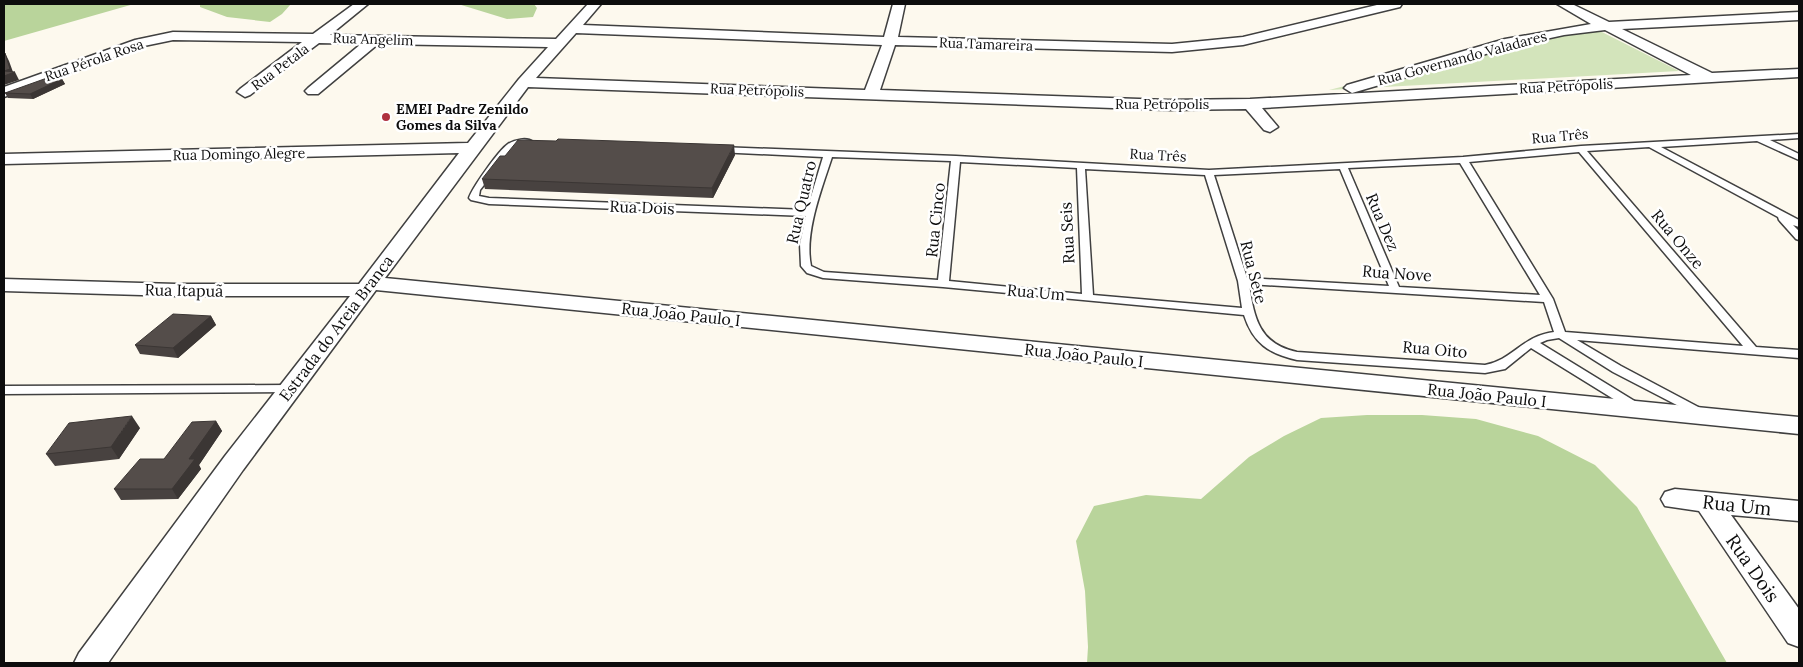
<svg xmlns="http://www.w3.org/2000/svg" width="1803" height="667" font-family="Lora,serif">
  <rect width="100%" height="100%" fill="#fdf9ee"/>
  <!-- green -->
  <path fill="#d3e4bb" d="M1592 27 1679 71 1329 90 1542 36Z"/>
  <!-- forest -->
  <path fill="#b9d49b" d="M4 4H134L4 41Z
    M200 4H291L282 14 270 22 227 17 200 7Z
    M458 4H534L537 8 533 17 507 19Z
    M1367 415H1422L1476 419 1538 436 1595 465 1637 507 1727 663H1087L1088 647 1085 591 1076 541 1094 506 1146 495 1201 499 1249 457 1284 436 1321 418Z"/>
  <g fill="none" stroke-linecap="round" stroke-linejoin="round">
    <!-- service casing -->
    <g stroke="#404040" stroke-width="3">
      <path id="service" d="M1799 134V138L1770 140 1799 154V160L1757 141 1661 147 1799 220V227L1793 225 1799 231V240L1796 239 1779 220 1778 217 1649 147 1587 151 1756 347 1799 350V358L1577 340 1621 366 1702 409 1704 412 1702 415 1698 416 1613 372 1559 338 1547 340 1540 343 1641 405 1643 408 1641 411H1633L1531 348 1505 369 1485 373 1297 360C1269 354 1253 343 1244 315L943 287 823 278 807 273 801 266 800 244 806 216 489 204 471 200 469 198C472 188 499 150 508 144 514 140 527 137 533 142L532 144 520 145 512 149 480 190 479 196 489 198 807 210 823 157 717 152 716 150 720 147 956 156 1209 170 1463 157 1581 146ZM1579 152 1743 346 1565 332 1553 299 1469 162ZM832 157 951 161 938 280 824 272 811 266C804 233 822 188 832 157ZM960 162 1077 168 1082 294 949 281ZM1460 163 1540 295 1399 287 1348 168ZM1085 169 1205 175 1238 281 1242 308 1093 295ZM1340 169 1389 286 1247 278 1214 175ZM1249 284 1544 302 1554 332C1522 336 1513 360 1485 365L1297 352C1259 344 1254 318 1249 284Z
        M290 385 296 389 294 392 4 394V386Z"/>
    </g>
    <!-- minor casing -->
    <g stroke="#404040" stroke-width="3">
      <path id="minor" d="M354 4H368L330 35 556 39 588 4H601L583 25 884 37 893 4H905L898 37 1172 44 1243 37 1381 4H1402L1400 7 1243 45 1172 52 895 45 880 90 1168 100 1250 99 1691 75 1605 30 1564 35 1513 46 1352 93 1344 88 1347 85 1505 39 1591 24 1557 4H1572L1609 22 1799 12V20L1622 29 1712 73 1799 69V77L1262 108 1278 127 1270 132 1264 130 1246 109 1168 110 528 87 385 278 1799 417V434L376 290 243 470 108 663H74L79 653 225 456 350 296H176L4 291V279L176 284H359L459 153 4 164V154L468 143 519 79 548 47 378 44 318 94H308L305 91 308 88 361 44 319 43 250 95 245 97 237 92 240 89 302 42 173 40 144 46 4 97V87L135 40 173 32 313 34ZM576 33 882 45 865 90 536 78Z
        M1675 489 1799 501V521L1731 515 1799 609V647L1788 643 1699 511 1665 506 1661 499 1665 492Z"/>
    </g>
    <!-- service -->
    <use href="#service" fill="#fff" fill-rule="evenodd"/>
    <!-- minor -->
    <use href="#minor" fill="#fff" fill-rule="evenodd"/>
  </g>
  <!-- wall -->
  <path fill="#484240" d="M62 79 65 84 33 99 8 98 5 93Z
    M735 155 713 198 485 189 482 179Z
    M211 316 216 325 178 358 140 354 135 345Z
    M216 421 222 431 199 465 201 469 178 499 121 500 114 489 164 459Z
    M140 428 119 459 55 466 46 454Z"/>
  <!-- shaded-wall -->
  <path fill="#3b3634" d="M5 53 9 61 13 72H15L19 80 4 85Z
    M62 79 65 84 33 99 30 94Z
    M734 145 735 155 713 198 712 188Z
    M211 316 216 325 178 358 173 348Z
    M132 416 140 428 119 459 111 447Z
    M216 421 222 431 199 465 201 469 178 499 172 489 189 459Z"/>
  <!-- building -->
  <path fill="#544d4a" stroke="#3b3634" d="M5 53 10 69 4 71 15 72 4 76V54Z
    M47 78 62 79 30 94 5 93Z
    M558 139 734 145 712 188 482 179 500 156H505L518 140 556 141Z
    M173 314 211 316 173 348 135 345Z
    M132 416 111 447 46 454 69 423Z
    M216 421 189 459H195L172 489H114L140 459H164L192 422Z"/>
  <!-- markers -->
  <circle fill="#af3241" stroke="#fff" stroke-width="2" cx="386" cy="117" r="5"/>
  <g text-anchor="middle" stroke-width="5" stroke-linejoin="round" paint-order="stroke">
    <!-- far-street labels -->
    <g font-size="14" fill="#0d0d0d" stroke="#fff">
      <text transform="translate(373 39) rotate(2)" y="5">Rua Angelim</text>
      <text transform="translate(986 44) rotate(2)" y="5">Rua Tamareira</text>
      <text transform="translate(1462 58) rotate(-15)" y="5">Rua Governando Valadares</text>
      <text transform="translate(94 60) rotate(-19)" y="5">Rua Pérola Rosa</text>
      <text transform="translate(280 67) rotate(-37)" y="5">Rua Petala</text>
      <text transform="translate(1566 86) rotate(-3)" y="5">Rua Petrópolis</text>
      <text transform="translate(757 90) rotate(2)" y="5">Rua Petrópolis</text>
      <text x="1162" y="109">Rua Petrópolis</text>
      <text transform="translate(1560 136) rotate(-5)" y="5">Rua Três</text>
      <text transform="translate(239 154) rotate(-1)" y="5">Rua Domingo Alegre</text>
      <text transform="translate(1158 155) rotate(3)" y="5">Rua Três</text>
    </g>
    <!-- far-poi labels -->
    <g font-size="14" font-weight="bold" fill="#0d0d0d" stroke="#fff" text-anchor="start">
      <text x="396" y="114">EMEI Padre Zenildo<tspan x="396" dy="16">Gomes da Silva</tspan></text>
    </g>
    <!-- street labels -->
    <g font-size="16" fill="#0d0d0d" stroke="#fff">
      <text transform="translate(801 202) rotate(-77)" y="6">Rua Quatro</text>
      <text transform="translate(642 207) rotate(2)" y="6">Rua Dois</text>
      <text transform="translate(935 220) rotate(-84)" y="6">Rua Cinco</text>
      <text transform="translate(1383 222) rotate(67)" y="6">Rua Dez</text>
      <text transform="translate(1067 233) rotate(-93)" y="6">Rua Seis</text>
      <text transform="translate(1678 239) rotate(50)" y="6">Rua Onze</text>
      <text transform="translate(1254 272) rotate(76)" y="6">Rua Sete</text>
      <text transform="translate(1397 273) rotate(4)" y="6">Rua Nove</text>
      <text transform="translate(184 290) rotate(1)" y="6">Rua Itapuã</text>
      <text transform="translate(1036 292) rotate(5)" y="6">Rua Um</text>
      <text transform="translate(681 314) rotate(6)" y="6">Rua João Paulo I</text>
      <text transform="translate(336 328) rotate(-53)" y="6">Estrada do Areia Branca</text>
      <text transform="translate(1435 349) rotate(5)" y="6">Rua Oito</text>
      <text transform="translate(1084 355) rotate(6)" y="6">Rua João Paulo I</text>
      <text transform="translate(1487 395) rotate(6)" y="6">Rua João Paulo I</text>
    </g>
    <!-- near-street labels -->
    <g font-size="19" fill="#0d0d0d" stroke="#fff">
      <text transform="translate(1737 505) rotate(6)" y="7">Rua Um</text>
      <text transform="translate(1753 568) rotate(55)" y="7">Rua Dois</text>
    </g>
  </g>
  <!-- border -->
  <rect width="1803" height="667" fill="none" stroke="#0d0d0d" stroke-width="10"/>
</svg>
